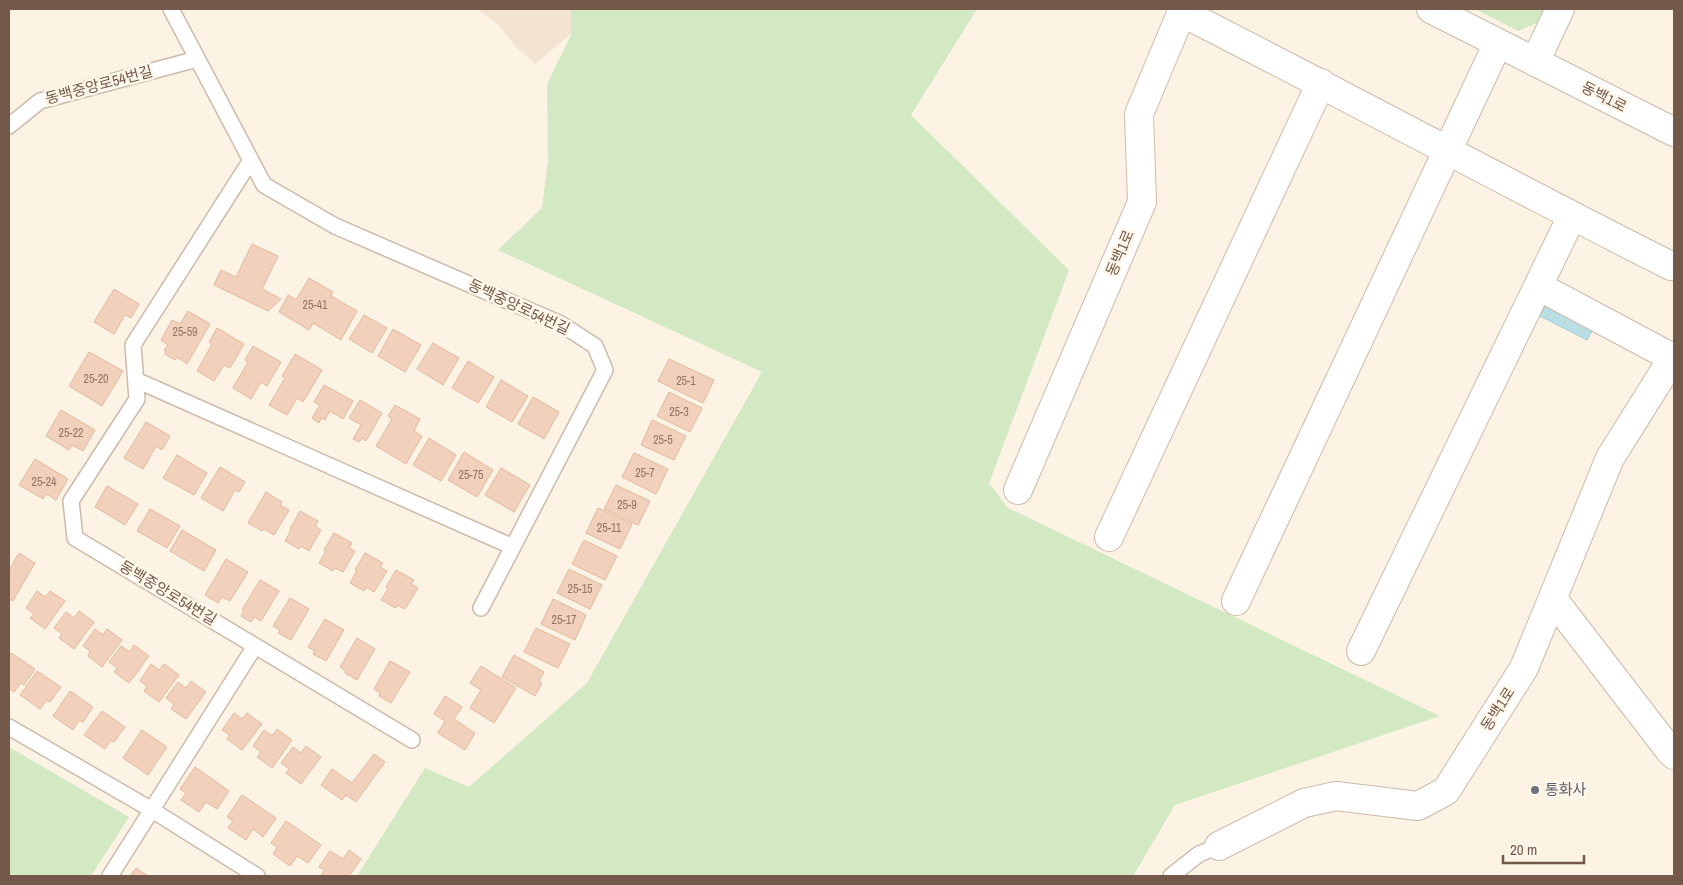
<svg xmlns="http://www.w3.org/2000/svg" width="1683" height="885" font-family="'Archivo Narrow','Noto Sans KR',sans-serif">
  <rect width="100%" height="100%" fill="#fcf3e4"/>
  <!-- residential -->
  <path fill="#f3e4d2" d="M477 9H571V34L535 64 515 46 497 23Z"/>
  <!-- green -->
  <path fill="#d2e9c3" d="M571 9H977L911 115 1069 270 989 483 1008 508 1440 716 1175 805 1133 876H357L425 768 469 787 587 683 762 372 498 250 542 208 548 160 547 84 571 35Z
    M1475 9H1545L1539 22 1518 31Z
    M9 747 129 817 91 876H9Z"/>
  <!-- water -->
  <path fill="#b9dfe5" stroke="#9fced7" d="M1548 301 1595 326 1587 340 1540 316Z"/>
  <!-- building -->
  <path fill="#f1d1bc" stroke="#e4b89c" d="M252 244 278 256 262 289 281 299 268 311 214 285 221 270 236 277Z
    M309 278 333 292 331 296 357 311 341 340 313 323 309 330 279 312 288 295 296 300Z
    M114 289 139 304 131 318 125 315 114 334 94 322Z
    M188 311 210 324 187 364 177 357 175 360 165 354 166 351 164 350 168 345 161 340 172 320 180 324Z
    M364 315 387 328 372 353 349 339Z
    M217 328 244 344 230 368 224 365 214 381 197 371 212 344 209 342Z
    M393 329 421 345 405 372 378 356Z
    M433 343 459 358 443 385 417 369Z
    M253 346 281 362 267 386 261 382 251 399 233 388 248 362 245 360Z
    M89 352 123 371 102 406 69 386Z
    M295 354 322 370 303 402 297 398 287 415 269 405 285 378 282 376Z
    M669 359 714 380 703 403 658 381Z
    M468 361 494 377 478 403 452 388Z
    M501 380 528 396 512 422 486 407Z
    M324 385 353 401 343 419 330 411 325 420 321 418 319 423 312 418 320 405 314 402Z
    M669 392 702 408 690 432 657 416Z
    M533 397 559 412 544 439 518 424Z
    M360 400 382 413 366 441 362 438 359 442 353 439 361 425 349 418Z
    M395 405 420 419 414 431 422 436 406 464 376 446 392 419 388 416Z
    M61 410 95 430 83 451 72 445 69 450 46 436Z
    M652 420 686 436 674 460 641 445Z
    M146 422 170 436 162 450 156 446 143 469 124 458Z
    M429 438 456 455 441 481 413 465Z
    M464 452 493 470 477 497 448 480Z
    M634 453 668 469 656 494 622 477Z
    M177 455 207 473 194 495 163 478Z
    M35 459 68 479 56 500 46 494 43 499 19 485Z
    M220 467 245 482 239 492 235 490 223 511 201 498Z
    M501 468 530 485 514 512 485 495Z
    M616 485 650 501 638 525 604 509Z
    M107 486 138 504 125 525 95 507Z
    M266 492 282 502 280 505 289 510 274 535 264 529 262 531 248 523Z
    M598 508 632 524 620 549 586 533Z
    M150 509 180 526 167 548 137 531Z
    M300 511 318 521 315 526 321 530 309 551 301 546 299 549 285 541 291 530 290 529Z
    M182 530 216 550 204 571 170 551Z
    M334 533 352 543 349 548 355 551 343 572 335 568 333 571 319 563 326 551 324 550Z
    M584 540 617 556 605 580 572 564Z
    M19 553 35 563 13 601 9 599V570Z
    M365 553 383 563 380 567 387 571 374 592 366 587 364 591 350 583 357 571 355 570Z
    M226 559 248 572 230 601 222 597 218 603 205 595Z
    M569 569 602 585 590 609 557 593Z
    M396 570 414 580 411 584 418 588 405 609 397 605 396 608 381 600 388 589 386 587Z
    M260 580 279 591 261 621 254 617 251 622 241 616 244 611 242 610Z
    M37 591 45 597 50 591 65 601 45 629 30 618 34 614 26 608Z
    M290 598 309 609 291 640 278 633 280 630 273 626Z
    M553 599 586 615 575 640 541 624Z
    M79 611 94 622 74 649 59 638 62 634 54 628 66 612 74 618Z
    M325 619 344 630 326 661 313 654 315 651 308 647Z
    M536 628 570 644 558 668 524 652Z
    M95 629 103 635 107 629 122 640 102 667 88 656 90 651 83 646Z
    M357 638 375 649 357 680 345 673 346 671 340 667Z
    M134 645 149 656 129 683 114 672 117 668 109 662 121 646 130 652Z
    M11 653 35 669 24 685 21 683 14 692 9 688V657Z
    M514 655 544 672 539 681 542 683 535 696 502 677Z
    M390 661 410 672 391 703 379 696 380 693 374 689Z
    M151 664 159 670 164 664 179 675 159 702 144 691 147 686 140 681Z
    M481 666 516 688 494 723 470 708 481 690 470 683Z
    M37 671 61 687 50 702 47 700 40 709 20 695Z
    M191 681 206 692 186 719 171 709 174 704 166 698 178 682 186 688Z
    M70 691 93 707 83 722 79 720 73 730 53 716Z
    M445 696 462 707 454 719 475 733 465 750 438 733 445 721 434 714Z
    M102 711 125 727 114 742 111 740 105 749 84 735Z
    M234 713 242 719 247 713 262 724 242 750 227 739 230 735 222 730Z
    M277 729 292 740 272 768 257 757 261 752 253 746 264 730 272 736Z
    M142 730 167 747 148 775 123 758Z
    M306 746 321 757 301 784 286 773 289 769 281 763 293 747 301 753Z
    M374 754 385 762 356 802 346 795 342 800 321 785 332 769 352 783Z
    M195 767 229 791 217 809 206 802 199 812 181 800 186 793 180 789Z
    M242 795 276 818 263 837 253 829 246 840 228 828 233 821 227 817Z
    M286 821 321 845 308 863 297 856 290 866 273 854 277 847 271 843Z
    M349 850 361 859 349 876H323L321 875 325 870 319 867 330 851 343 859Z
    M136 868 148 876H130Z"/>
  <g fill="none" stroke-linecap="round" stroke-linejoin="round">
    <!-- lane casing -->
    <g stroke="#cdbaab" stroke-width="18">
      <path id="lane" d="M171 9 264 185 335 226 561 324 595 346 605 370 481 608
        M9 126 40 101 197 59
        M251 160 133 345 137 399 71 501 75 538 412 740
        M136 380 513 547
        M9 727 152 810 257 876
        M110 876 255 646
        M1171 876 1199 854 1219 846"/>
    </g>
    <!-- street casing -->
    <g stroke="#cdbaab" stroke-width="30">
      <path id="street" d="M1431 9 1674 132
        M1181 12C1345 95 1506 183 1671 266
        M1535 62 1560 9
        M1538 286 1673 358
        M1018 490 1142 202 1139 114 1183 9
        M1109 537 1321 83
        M1553 599 1670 751 1674 755
        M1236 601 1498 43
        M1361 651 1572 216
        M1219 846 1304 803 1336 796 1418 806 1446 791 1524 668 1610 458 1674 356"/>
    </g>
    <!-- lane -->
    <use href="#lane" stroke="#fff" stroke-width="15"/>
    <!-- street -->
    <use href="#street" stroke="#fff" stroke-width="28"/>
  </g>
  <!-- markers -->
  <circle fill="#6b7280" stroke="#fff7ea" stroke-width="2" cx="1535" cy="790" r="5"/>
  <g text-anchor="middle" stroke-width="5" stroke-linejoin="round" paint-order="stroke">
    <!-- number labels -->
    <g font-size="12" fill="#937766">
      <text x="315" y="309">25-41</text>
      <text x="185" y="336">25-59</text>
      <text x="96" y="383">25-20</text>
      <text x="686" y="385">25-1</text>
      <text x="679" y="416">25-3</text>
      <text x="71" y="437">25-22</text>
      <text x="663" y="444">25-5</text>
      <text x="645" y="477">25-7</text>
      <text x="471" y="479">25-75</text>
      <text x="44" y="486">25-24</text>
      <text x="627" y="509">25-9</text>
      <text x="609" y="532">25-11</text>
      <text x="580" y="593">25-15</text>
      <text x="564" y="624">25-17</text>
    </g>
    <!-- street labels -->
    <g font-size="15" fill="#74594a" stroke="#fff7ea">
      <text transform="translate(99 85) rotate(-15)" y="5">동백중앙로54번길</text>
      <text transform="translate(1604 97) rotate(27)" y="5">동백1로</text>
      <text transform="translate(1120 253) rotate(-67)" y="5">동백1로</text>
      <text transform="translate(519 307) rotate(25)" y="5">동백중앙로54번길</text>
      <text transform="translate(168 593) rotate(31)" y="5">동백중앙로54번길</text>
      <text transform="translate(1498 709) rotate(-57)" y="5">동백1로</text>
    </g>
    <!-- worship labels -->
    <g font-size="15" fill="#5b616d" stroke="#fff7ea" text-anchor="start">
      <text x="1545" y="795">통화사</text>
    </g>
  </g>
  <!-- border -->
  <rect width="1683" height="885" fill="none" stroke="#74594a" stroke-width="20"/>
  <!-- scale -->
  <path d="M1503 855v8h81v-8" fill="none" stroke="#74594a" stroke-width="2.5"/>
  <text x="1510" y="855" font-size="15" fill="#74594a" stroke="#fff7ea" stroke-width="4" paint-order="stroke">20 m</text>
</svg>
